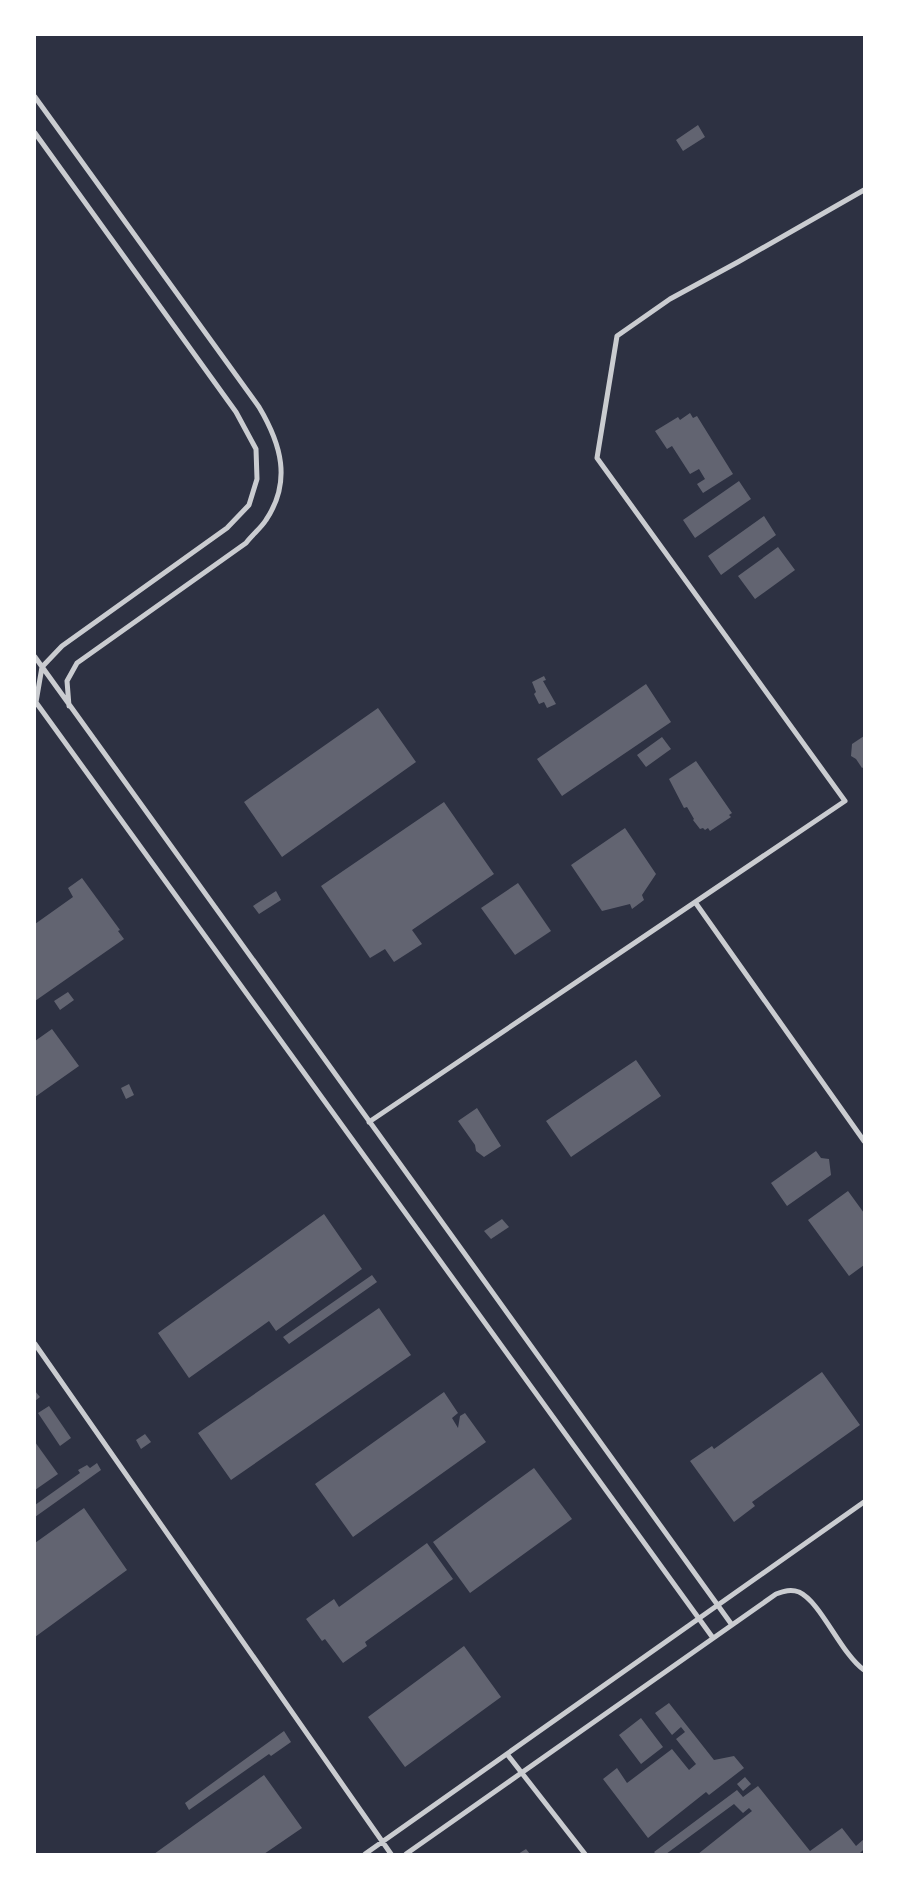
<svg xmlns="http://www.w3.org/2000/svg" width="899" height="1889" font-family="'Zilla Slab',serif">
  <rect width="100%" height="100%" fill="#2d3142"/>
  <!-- building -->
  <path fill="#626471" d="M698 125 705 137 683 151 676 140Z
    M690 413 693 418 697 416 733 474 703 493 697 484 705 479 699 469 690 474 672 446 667 449 655 431 678 417 680 420Z
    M739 481 751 499 695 538 683 520Z
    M764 516 776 535 721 575 708 556Z
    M778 547 795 570 755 599 738 576Z
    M544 676 546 680 543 681 556 704 547 708 544 702 539 704 534 694 536 692 532 682Z
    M646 684 671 722 562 796 537 759Z
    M378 708 416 762 282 857 244 802Z
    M864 736V767L862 768 856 759 851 756 852 744Z
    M662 737 671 749 646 767 637 755Z
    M696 761 732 813 729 815 731 817 710 831 708 828 705 830 703 828 700 829 693 820 694 819 687 807 684 808 669 779Z
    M444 802 494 874 412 930 422 944 394 962 385 949 370 958 321 886Z
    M625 828 656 874 642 895 644 900 632 909 630 904 602 911 571 865Z
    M82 878 120 930 118 931 124 939 35 1001V924L73 897 68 888Z
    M518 883 551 931 515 955 481 908Z
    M276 891 281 900 259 914 253 906Z
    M68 992 74 1000 60 1010 54 1001Z
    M52 1029 79 1066 35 1097V1041Z
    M636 1060 661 1096 571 1157 546 1121Z
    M129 1084 134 1095 126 1099 121 1088Z
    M477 1108 501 1146 484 1157 476 1151 475 1145 458 1121Z
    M816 1151 821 1158 829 1159 831 1175 787 1206 771 1183Z
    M848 1191 864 1213V1265L849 1276 808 1220Z
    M324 1214 362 1269 276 1331 269 1321 189 1378 158 1333Z
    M502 1219 509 1227 491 1239 484 1231Z
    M372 1275 377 1282 289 1344 283 1337Z
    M379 1308 411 1355 231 1480 198 1433Z
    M822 1372 860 1425 752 1502 755 1506 734 1522 690 1461 712 1446 714 1449Z
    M35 1391 40 1397 35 1401Z
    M444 1392 458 1413 452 1418 458 1428 460 1416 465 1413 486 1442 353 1537 315 1484Z
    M49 1406 71 1438 60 1446 38 1413Z
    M145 1434 151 1442 141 1449 136 1440Z
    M35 1442 58 1474 35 1490Z
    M97 1463 101 1470 35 1517V1505L80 1473 78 1470 87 1465 90 1468Z
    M534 1468 572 1519 470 1593 433 1542Z
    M84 1508 127 1570 35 1637V1543Z
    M427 1543 453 1579 365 1642 367 1646 343 1663 325 1639 322 1641 306 1619 334 1599 339 1607Z
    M464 1646 501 1697 405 1767 368 1717Z
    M669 1703 714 1760 734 1756 744 1768 709 1795 706 1792 648 1838 603 1779 617 1768 627 1783 672 1749 689 1770 696 1764 676 1739 685 1732 681 1727 672 1735 655 1713Z
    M641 1718 663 1747 641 1764 619 1735Z
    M284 1731 291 1742 271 1756 269 1754 189 1810 185 1803Z
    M264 1775 302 1828 264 1854H154Z
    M745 1777 751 1784 743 1791 737 1784Z
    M758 1786 810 1851 842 1828 856 1846 864 1839V1849L859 1854H698L752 1811 749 1808 743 1813 734 1804 666 1854H656L654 1852 737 1790 743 1797Z
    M526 1849 530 1854H518Z"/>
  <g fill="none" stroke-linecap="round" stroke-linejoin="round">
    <!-- minor -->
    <path stroke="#caccd0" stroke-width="5" d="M35 97 259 407C281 444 292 481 266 520 261 528 252 535 246 543L77 663 67 681 69 706
      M35 133 236 412 256 449 257 479 249 505 227 528 62 646 42 667 36 702
      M35 657 732 1625
      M35 701 713 1638
      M695 902 864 1141
      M369 1122 845 801 597 458 617 336 670 299 738 262 864 190
      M35 1344 391 1854
      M507 1754 585 1854
      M365 1854 864 1502
      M406 1854 776 1594C784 1591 791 1589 799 1592 821 1602 841 1654 864 1670"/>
  </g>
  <!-- border -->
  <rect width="899" height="1889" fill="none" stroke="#ffffff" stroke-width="72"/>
</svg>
